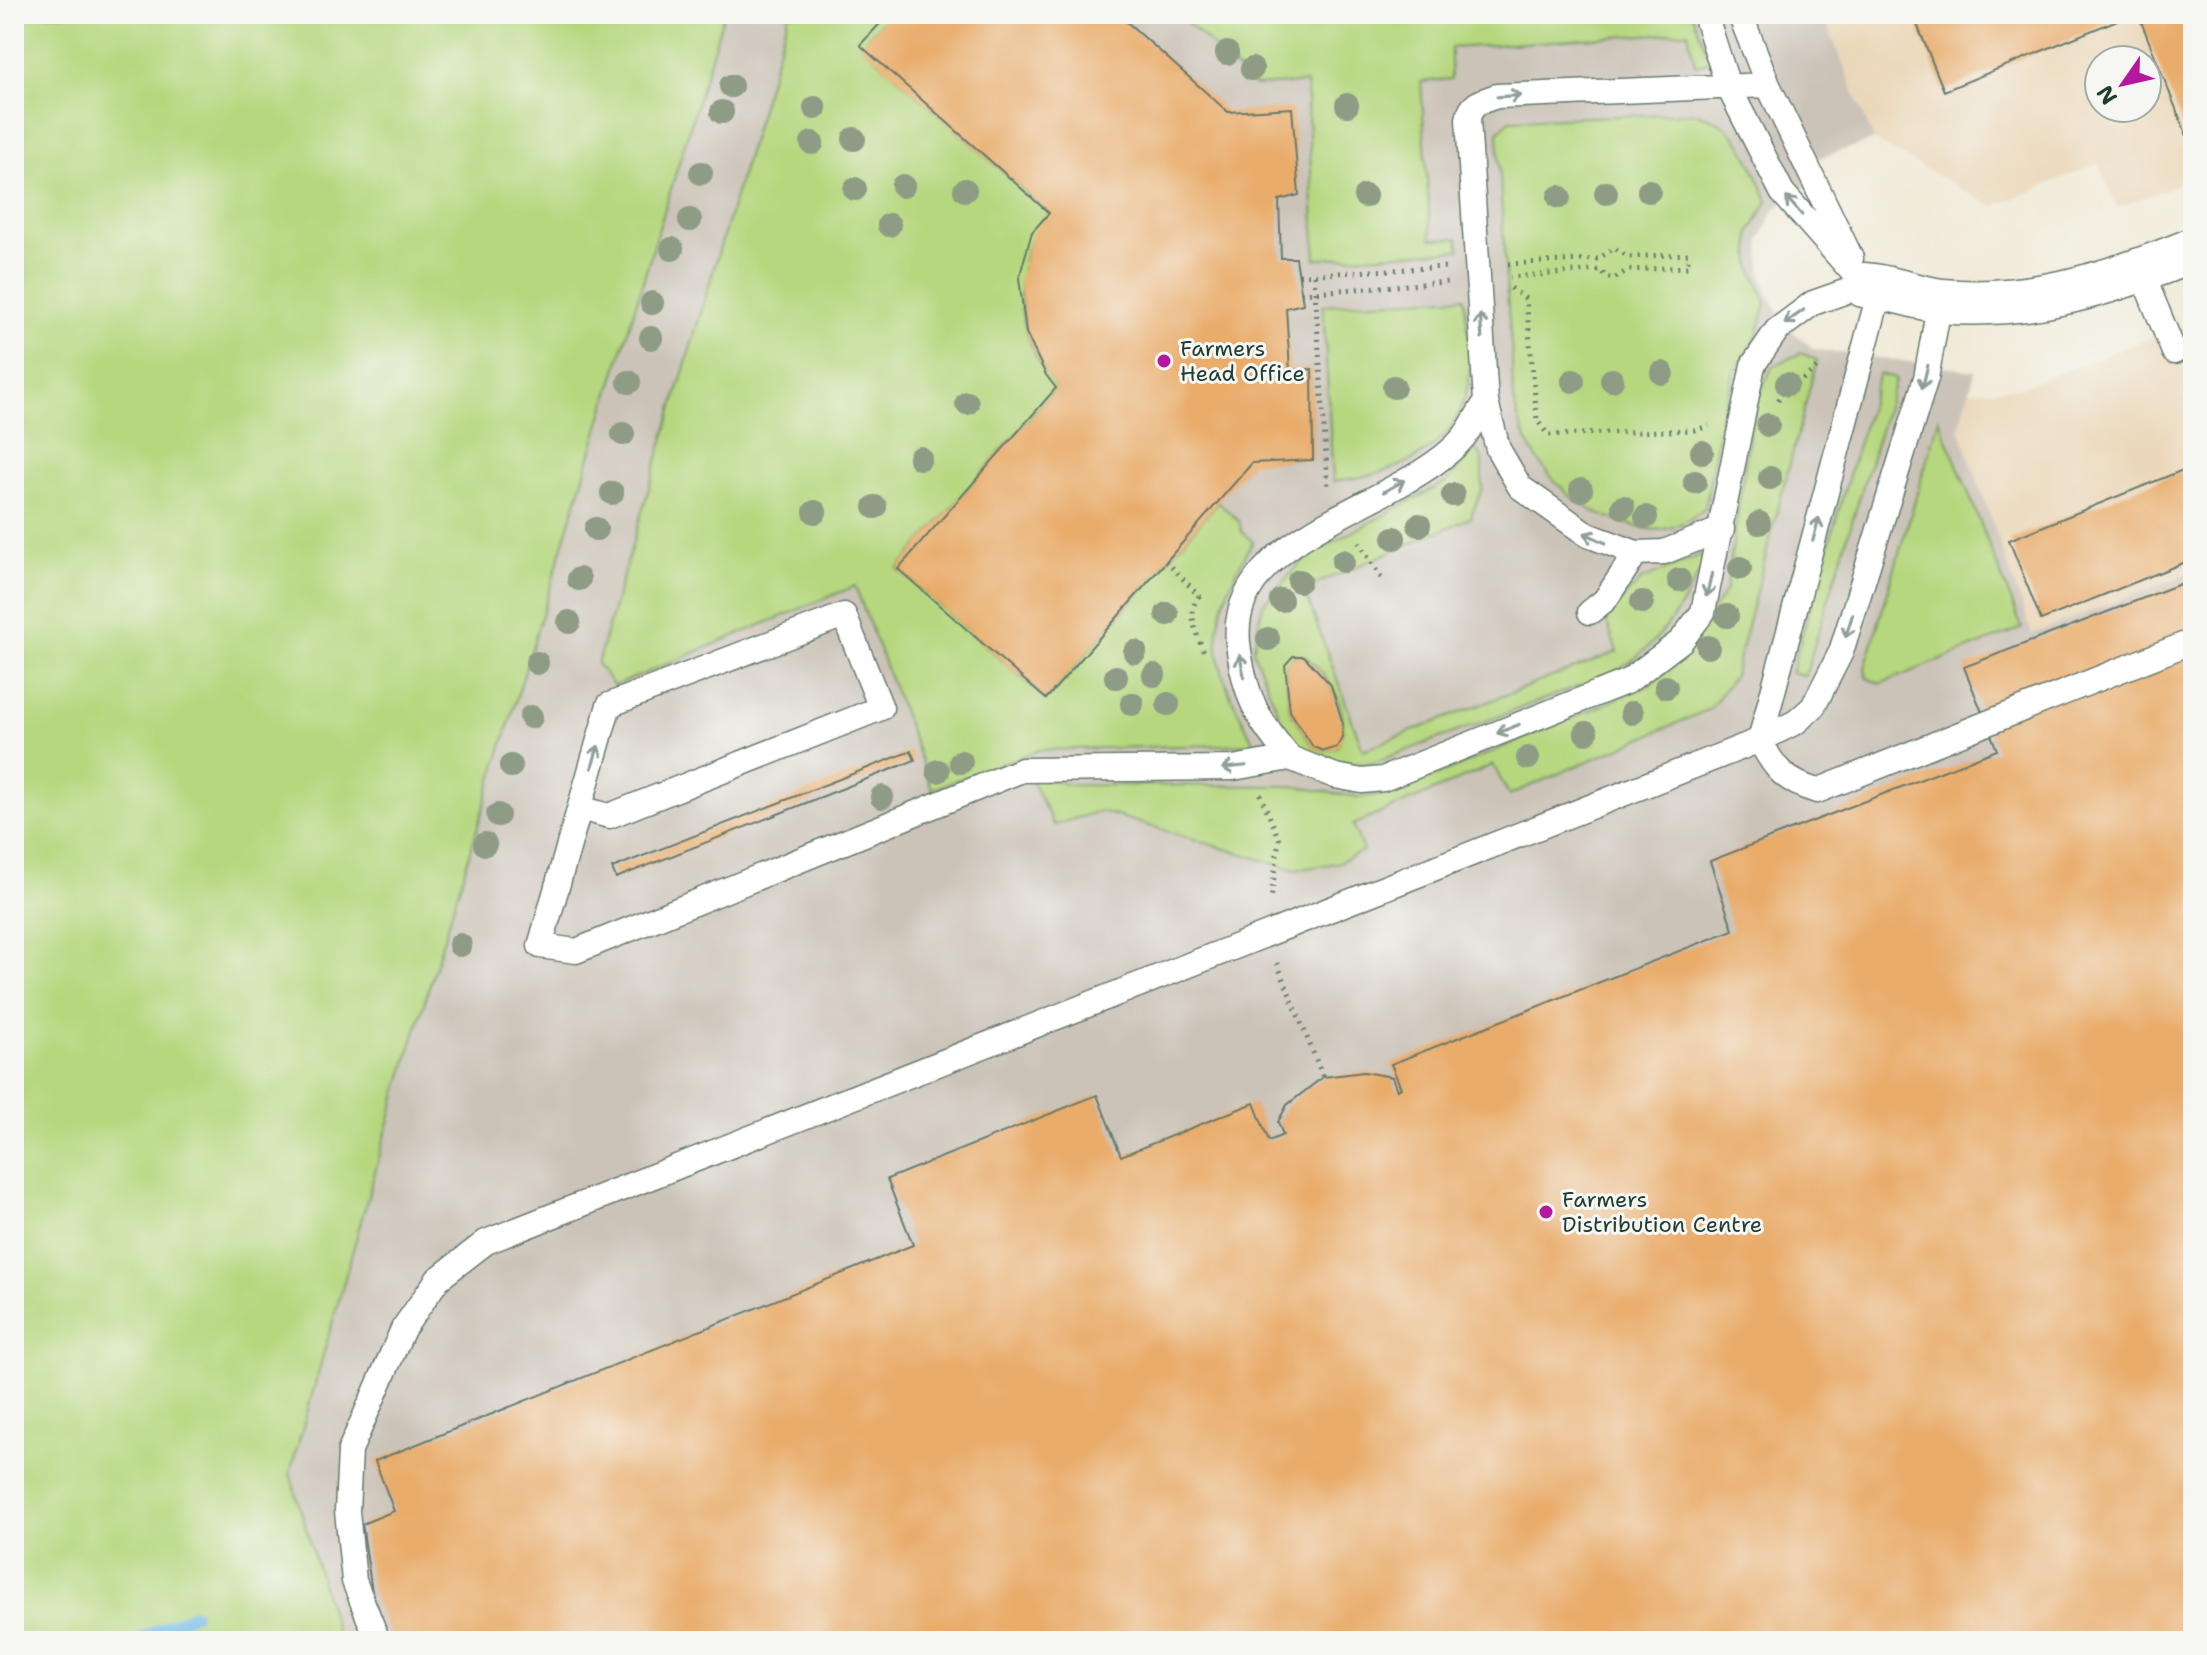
<svg xmlns="http://www.w3.org/2000/svg" width="2207" height="1655" font-family="'Shantell Sans',sans-serif">
  <rect width="100%" height="100%" fill="#f6f6f2"/>
  <filter id="ink" filterUnits="userSpaceOnUse"><feTurbulence type="fractalNoise" baseFrequency=".0125" numOctaves="2"/><feDisplacementMap in="SourceGraphic" scale="16" xChannelSelector="R" yChannelSelector="G"/><feConvolveMatrix kernelMatrix="1 2 1 2 8 2 1 2 1" color-interpolation-filters="sRGB"/></filter>
  <filter id="wash" filterUnits="userSpaceOnUse"><feTurbulence type="fractalNoise" baseFrequency=".006" numOctaves="4" result="noise"/><feDisplacementMap in="SourceGraphic" scale="32" xChannelSelector="R" yChannelSelector="G"/><feGaussianBlur stdDeviation="1.8" result="paint"/><feColorMatrix in="noise" values="0 0 0 0 0 0 0 0 0 0 0 0 0 0 0 0 0 1.4 0 .05"/><feComposite in="paint" operator="in"/></filter>
  <g filter="url(#wash)">
    <rect width="100%" height="100%" fill="#f1ead8"/>
    <!-- built -->
    <path fill="#ebd8ba" fill-rule="evenodd" d="M1823 14H2193V178L2117 208 2099 163 1993 207 1874 140ZM2099 60H2147V108H2099Z
      M2193 322V572L2032 635 1959 428 1970 391 2022 387Z"/>
    <!-- industrial -->
    <path fill="#cbc3b8" d="M724 14H1823L1874 140 1816 159 1826 181 1797 190 1774 210 1760 240 1761 273 1771 299 1792 331 1814 349 1975 371 1959 428 2032 634 2193 572V1641H339L290 1474 400 1083Z"/>
    <!-- green -->
    <path fill="#b6d77e" stroke="#6a8a59" stroke-width="2" fill-rule="evenodd" d="M14 14H724L400 1083 290 1473 339 1641H14Z
      M789 14H889L861 45 1049 213C1004 264 1016 337 1056 388L898 569 1046 699 1218 502 1239 521 1241 531 1253 542C1231 578 1210 620 1220 664 1226 691 1243 719 1254 744L1039 750 932 789 855 586 614 686 597 664Z
      M1178 14H1692L1711 62 1695 65 1688 32 1451 48V79L1421 82 1431 239 1458 238 1460 250 1316 259 1306 83 1255 86Z
      M1693 113C1741 120 1750 162 1768 201L1750 233 1751 265 1766 303 1757 336 1735 370 1721 417 1705 509C1667 535 1659 534 1615 520 1569 506 1532 463 1518 418 1511 396 1513 368 1511 345 1505 274 1501 204 1498 132L1510 120Z
      M1464 297C1466 320 1472 348 1470 371 1462 449 1402 474 1333 481L1323 305Z
      M1801 353 1817 360 1734 676 1710 709 1509 795 1493 765 1353 825 1363 851 1337 863 1296 870 1100 811 1054 825 1029 776 1071 785 1293 786 1358 797 1393 794 1650 685 1683 658 1726 590 1754 405 1773 366Z
      M1879 374 1896 378 1805 676 1791 672Z
      M1939 419 2022 628 1880 684 1867 678 1865 668Z
      M1475 448 1482 457V490L1470 518 1304 589 1363 750 1617 652 1605 617 1641 580 1701 555 1706 560C1680 609 1661 647 1609 675L1373 763 1339 762 1307 751 1287 734 1253 651 1263 604 1307 556 1448 481ZM1293 656H1305C1329 675 1355 716 1337 747L1324 751 1313 747 1290 711 1285 666Z"/>
    <g fill="none" stroke-linecap="round" stroke-linejoin="round">
      <!-- stream -->
      <path stroke="#6dbae7" stroke-width="12" d="M135 1641 194 1614"/>
    </g>
    <g id="blocks">
      <!-- building -->
      <path fill="#e9ac6b" d="M889 14H1118L1228 112 1292 108 1299 195 1279 200 1281 258H1296L1303 304 1286 308 1290 370 1312 369 1313 460 1252 463 1046 699 898 569 1056 388 1046 375 1026 333 1019 278 1032 232 1049 213 860 45Z
        M1935 14H2118L2120 19 1944 91 1916 22Z
        M2138 14H2193V133L2187 136Z
        M2193 466V559L2041 620 2009 540Z
        M2193 579V1641H391L372 1592 362 1524 394 1511 375 1461 913 1245 887 1179 1097 1095 1121 1156 1254 1103 1269 1141 1283 1135 1278 1122 1287 1105 1323 1077 1364 1072 1392 1077 1397 1090 1401 1088 1391 1064 1733 930 1710 861 1997 750 1964 667Z
        M1293 656H1304L1331 685 1343 724 1342 738 1337 747 1324 751 1313 747 1290 711 1285 665Z
        M911 751 915 760 616 878 612 868Z"/>
    </g>
  </g>
  <g filter="url(#ink)">
    <use href="#blocks" fill-opacity="0" stroke="#687a6d" stroke-width="2"/>
    <g fill="none" stroke-linecap="round" stroke-linejoin="round">
      <!-- service casing -->
      <g stroke="#687a6d" stroke-width="27">
        <path id="service" d="M1705 14 1728 86 1782 192 1864 285
          M1740 14 1768 85 1851 258
          M2141 271 2174 352
          M1722 529 1664 552 1636 553 1588 535 1520 487 1498 449 1486 402 1468 119C1471 103 1482 101 1497 96L1768 85
          M1590 612 1605 600 1636 553
          M1760 740 1796 722 1813 707 1841 652 1926 378 1940 301
          M1760 740 1881 286
          M1290 758C1259 722 1246 699 1239 651 1219 532 1403 509 1463 438 1472 427 1478 413 1486 402
          M580 808 609 816 881 708 844 615 609 705 540 946 576 951 1022 770 1233 768 1290 758 1335 776 1362 781 1383 779 1628 681 1681 641 1703 612 1753 365 1777 330 1813 303 1864 285
          M378 1641 354 1581 347 1511 350 1450 403 1329 438 1279 486 1242 1760 740C1774 769 1786 782 1817 791L2193 641"/>
      </g>
      <!-- minor casing -->
      <g stroke="#687a6d" stroke-width="47">
        <path id="minor" d="M1864 285C1891 287 1916 298 1942 301 2031 309 2112 283 2193 250"/>
      </g>
      <!-- path -->
      <path stroke="#687a6d" stroke-width="5" stroke-dasharray="2 6" stroke-linecap="butt" d="M1508 264 1598 259 1614 248 1628 257 1688 254V267L1628 270 1614 279 1605 277 1601 270 1510 277
        M1299 275 1446 267
        M1314 275 1328 488
        M1511 288 1526 299 1537 420 1548 435 1695 430 1709 426
        M1301 293 1448 282
        M1778 400 1820 365
        M1359 542 1381 578
        M1166 561 1199 596C1185 615 1198 635 1205 655
        M1260 794 1279 839 1271 900
        M1277 963 1323 1077"/>
      <!-- service -->
      <use href="#service" stroke="#fff" stroke-width="24"/>
      <!-- minor -->
      <use href="#minor" stroke="#fff" stroke-width="44"/>
    </g>
    <!-- trees -->
    <g fill="#8e9c86">
      <circle cx="1227" cy="53" r="12"/>
      <circle cx="1252" cy="69" r="12"/>
      <circle cx="731" cy="86" r="12"/>
      <circle cx="1347" cy="105" r="12"/>
      <circle cx="815" cy="108" r="12"/>
      <circle cx="722" cy="112" r="12"/>
      <circle cx="854" cy="139" r="12"/>
      <circle cx="812" cy="143" r="12"/>
      <circle cx="701" cy="173" r="12"/>
      <circle cx="903" cy="186" r="12"/>
      <circle cx="855" cy="189" r="12"/>
      <circle cx="965" cy="190" r="12"/>
      <circle cx="1649" cy="191" r="12"/>
      <circle cx="1606" cy="193" r="12"/>
      <circle cx="1365" cy="196" r="12"/>
      <circle cx="1559" cy="197" r="12"/>
      <circle cx="690" cy="220" r="12"/>
      <circle cx="889" cy="225" r="12"/>
      <circle cx="672" cy="249" r="12"/>
      <circle cx="652" cy="303" r="12"/>
      <circle cx="651" cy="338" r="12"/>
      <circle cx="1662" cy="373" r="12"/>
      <circle cx="1612" cy="380" r="12"/>
      <circle cx="1573" cy="381" r="12"/>
      <circle cx="629" cy="382" r="12"/>
      <circle cx="1787" cy="384" r="12"/>
      <circle cx="1394" cy="387" r="12"/>
      <circle cx="967" cy="403" r="12"/>
      <circle cx="1768" cy="425" r="12"/>
      <circle cx="623" cy="434" r="12"/>
      <circle cx="1702" cy="452" r="12"/>
      <circle cx="920" cy="458" r="12"/>
      <circle cx="1770" cy="478" r="12"/>
      <circle cx="1695" cy="482" r="12"/>
      <circle cx="1581" cy="490" r="12"/>
      <circle cx="612" cy="493" r="12"/>
      <circle cx="1453" cy="495" r="12"/>
      <circle cx="875" cy="507" r="12"/>
      <circle cx="1623" cy="507" r="12"/>
      <circle cx="815" cy="512" r="12"/>
      <circle cx="1646" cy="517" r="12"/>
      <circle cx="1759" cy="523" r="12"/>
      <circle cx="1419" cy="525" r="12"/>
      <circle cx="596" cy="529" r="12"/>
      <circle cx="1394" cy="538" r="12"/>
      <circle cx="1343" cy="561" r="12"/>
      <circle cx="1740" cy="568" r="12"/>
      <circle cx="579" cy="579" r="12"/>
      <circle cx="1679" cy="580" r="12"/>
      <circle cx="1299" cy="581" r="12"/>
      <circle cx="1281" cy="600" r="12"/>
      <circle cx="1642" cy="602" r="12"/>
      <circle cx="1167" cy="614" r="12"/>
      <circle cx="1727" cy="616" r="12"/>
      <circle cx="569" cy="622" r="12"/>
      <circle cx="1268" cy="639" r="12"/>
      <circle cx="1708" cy="647" r="12"/>
      <circle cx="1135" cy="652" r="12"/>
      <circle cx="537" cy="663" r="12"/>
      <circle cx="1154" cy="675" r="12"/>
      <circle cx="1116" cy="677" r="12"/>
      <circle cx="1666" cy="687" r="12"/>
      <circle cx="1132" cy="704" r="12"/>
      <circle cx="1168" cy="704" r="12"/>
      <circle cx="1632" cy="713" r="12"/>
      <circle cx="531" cy="717" r="12"/>
      <circle cx="1586" cy="733" r="12"/>
      <circle cx="1528" cy="758" r="12"/>
      <circle cx="961" cy="762" r="12"/>
      <circle cx="511" cy="766" r="12"/>
      <circle cx="938" cy="771" r="12"/>
      <circle cx="882" cy="797" r="12"/>
      <circle cx="498" cy="815" r="12"/>
      <circle cx="485" cy="844" r="12"/>
      <circle cx="460" cy="945" r="12"/>
    </g>
    <!-- one-way arrows -->
    <defs><path id="oneway-shaft" d="M-6 0H5M1.5-3L5.5 0L1.5 3" fill="none" stroke-width="1.6" stroke-linecap="round" stroke-linejoin="round" transform="scale(2)"/></defs>
    <g stroke="#8f9e9a">
      <use href="#oneway-shaft" transform="translate(1509 96) rotate(-4)"/>
      <use href="#oneway-shaft" transform="translate(1794 206) rotate(-131)"/>
      <use href="#oneway-shaft" transform="translate(1794 317) rotate(144)"/>
      <use href="#oneway-shaft" transform="translate(1481 326) rotate(-94)"/>
      <use href="#oneway-shaft" transform="translate(1925 377) rotate(104)"/>
      <use href="#oneway-shaft" transform="translate(1394 486) rotate(-30)"/>
      <use href="#oneway-shaft" transform="translate(1816 529) rotate(-75)"/>
      <use href="#oneway-shaft" transform="translate(1595 538) rotate(-155)"/>
      <use href="#oneway-shaft" transform="translate(1709 585) rotate(103)"/>
      <use href="#oneway-shaft" transform="translate(1849 626) rotate(107)"/>
      <use href="#oneway-shaft" transform="translate(1242 666) rotate(-102)"/>
      <use href="#oneway-shaft" transform="translate(1508 729) rotate(158)"/>
      <use href="#oneway-shaft" transform="translate(595 757) rotate(-74)"/>
      <use href="#oneway-shaft" transform="translate(1234 767) rotate(174)"/>
    </g>
  </g>
  <!-- markers -->
  <g fill="#b5179e" stroke="#f6f6f2" stroke-width="3">
    <circle cx="1164" cy="361" r="8"/>
    <circle cx="1546" cy="1212" r="8"/>
  </g>
  <g text-anchor="middle" stroke-width="6" stroke-linejoin="round" paint-order="stroke">
    <!-- poi labels -->
    <g font-size="22" fill="#1f3d34" stroke="#f6f6f2" text-anchor="start">
      <text x="1180" y="356">Farmers<tspan x="1180" dy="25">Head Office</tspan></text>
      <text x="1562" y="1207">Farmers<tspan x="1562" dy="25">Distribution Centre</tspan></text>
    </g>
  </g>
  <!-- margin -->
  <rect width="2207" height="1655" fill="none" stroke="#f6f6f2" stroke-width="48"/>
  <!-- north arrow -->
  <g transform="translate(2123 84) rotate(236)"><circle r="38" fill="#f6f6f2" stroke="#a0aca6" stroke-width="2"/>
  <path d="M0-6L14 30L0 20L-14 30Z" fill="#b5179e"/>
  <text y="-12" font-size="22" font-weight="bold" text-anchor="middle" fill="#1f3d34">N</text>
  </g>
</svg>
